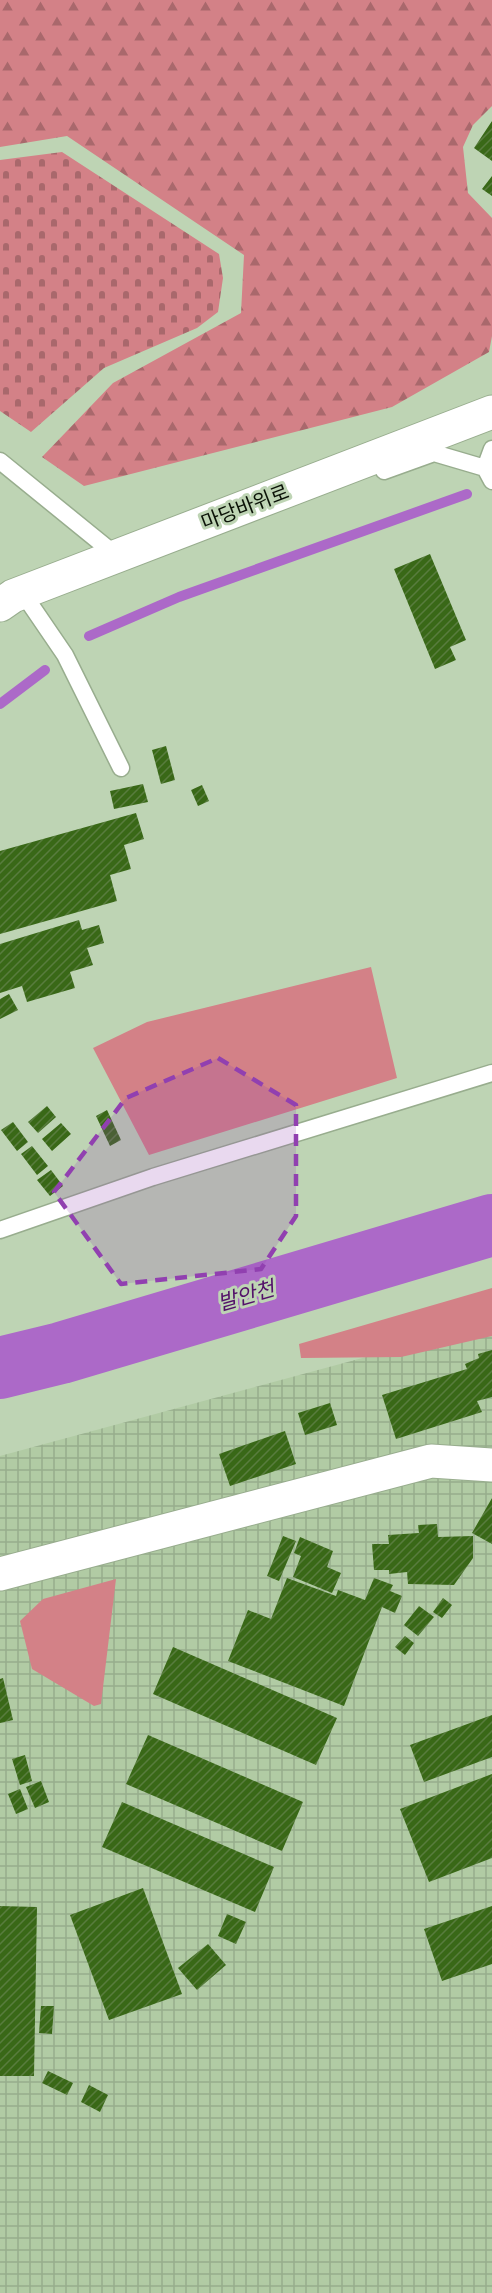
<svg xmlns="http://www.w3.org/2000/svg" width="492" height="2293" font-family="'Archivo Narrow','Noto Sans KR',sans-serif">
  <defs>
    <pattern id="industrial-grid" width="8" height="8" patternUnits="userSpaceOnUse" patternTransform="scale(1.5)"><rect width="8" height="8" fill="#b1cba4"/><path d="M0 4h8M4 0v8" fill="none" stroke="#97ad8c"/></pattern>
    <pattern id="forest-firs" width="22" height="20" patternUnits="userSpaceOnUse" patternTransform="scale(1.5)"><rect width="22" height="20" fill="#d38187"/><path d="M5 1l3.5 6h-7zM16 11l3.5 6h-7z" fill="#a9686c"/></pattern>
    <pattern id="cemetery-stones" width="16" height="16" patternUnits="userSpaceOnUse" patternTransform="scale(1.5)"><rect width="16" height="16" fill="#d38187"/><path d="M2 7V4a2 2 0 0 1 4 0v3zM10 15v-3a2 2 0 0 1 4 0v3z" fill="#a9686c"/></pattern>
    <pattern id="building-hatch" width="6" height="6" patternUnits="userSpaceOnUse" patternTransform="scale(1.5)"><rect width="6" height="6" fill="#396817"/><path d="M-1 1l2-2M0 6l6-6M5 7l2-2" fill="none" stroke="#587c3e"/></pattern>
  </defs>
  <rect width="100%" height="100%" fill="#bed4b4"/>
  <!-- industrial -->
  <path fill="url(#industrial-grid)" d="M492 1323V2293H0V1456Z"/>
  <!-- green -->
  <path fill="#d38187" d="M371 967 397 1078 149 1155 93 1048 147 1022Z
    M492 1288V1336L401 1357 301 1358 299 1344Z
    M116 1579 101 1704 94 1706 32 1669 20 1621 43 1599Z"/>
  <!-- forest -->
  <path fill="url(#forest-firs)" d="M0 0H492V106L473 125 463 147 468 193 492 218V336L489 352 392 407 84 486 42 457 113 383 241 313 244 255 67 136 0 147Z"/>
  <!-- cemetery -->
  <path fill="url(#cemetery-stones)" d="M62 152 219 254 223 278 218 312 197 328 104 368 31 432 0 411V160Z"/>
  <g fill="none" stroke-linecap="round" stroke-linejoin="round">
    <!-- stream -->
    <path stroke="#ac69c8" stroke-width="10" d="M89 636 179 597 467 494
      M0 704 45 670"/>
    <!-- river -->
    <path stroke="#ac69c8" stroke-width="62" d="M0 1368 61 1353 492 1225"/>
  </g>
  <!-- building -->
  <path fill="url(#building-hatch)" d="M492 121V161L474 148Z
    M492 176V196L482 189Z
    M430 554 466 640 450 647 456 660 435 669 394 569Z
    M166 746 175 780 161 784 152 750Z
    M143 784 148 802 114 809 110 791Z
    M202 785 209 801 198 806 191 790Z
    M136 813 144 839 124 845 131 869 110 875 117 901 0 934V851Z
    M79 920 82 930 99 925 104 943 87 948 93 965 70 972 75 988 27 1002 22 986 0 993V944Z
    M9 994 18 1010 0 1019V999Z
    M47 1106 56 1117 38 1133 28 1122Z
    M107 1110 121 1140 110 1146 96 1116Z
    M13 1122 28 1142 17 1151 1 1130Z
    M61 1123 71 1134 52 1151 42 1139Z
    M32 1146 48 1166 37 1175 21 1154Z
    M51 1170 63 1186 50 1196 37 1180Z
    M492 1350V1397L477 1401 482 1412 396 1439 382 1395 467 1369 465 1364 479 1358 478 1354Z
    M330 1403 337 1425 305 1435 298 1413Z
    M285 1431 296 1464 230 1486 219 1454Z
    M492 1498V1544L472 1533Z
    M437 1524 438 1537 473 1536V1558L454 1585 408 1584 407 1572 389 1574V1570H374L372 1544H389L388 1535 419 1533 418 1525Z
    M283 1536 296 1541 279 1581 267 1576Z
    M300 1537 333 1551 327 1567 341 1573 332 1593 293 1577 301 1556 294 1553Z
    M287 1578 336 1596 338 1590 365 1600 374 1578 393 1585 390 1591 402 1596 395 1613 382 1607 344 1706 228 1661 248 1610 271 1619Z
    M443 1598 452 1605 442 1618 433 1612Z
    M419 1606 434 1617 418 1636 404 1625Z
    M405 1636 414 1643 405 1655 395 1647Z
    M173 1647 337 1718 316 1765 153 1694Z
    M3 1678 13 1720 0 1723V1679Z
    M492 1715V1757L424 1782 410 1745Z
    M148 1735 303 1802 282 1851 126 1784Z
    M25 1755 32 1781 20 1785 12 1759Z
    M492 1774V1858L429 1882 400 1809Z
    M41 1781 49 1802 35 1808 26 1787Z
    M20 1789 28 1809 16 1814 8 1794Z
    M122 1802 274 1867 255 1912 102 1847Z
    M143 1888 182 1994 109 2020 70 1915Z
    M0 1906 37 1907 34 2076H0Z
    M492 1906V1964L442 1981 424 1929Z
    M227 1914 246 1922 236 1944 218 1936Z
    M208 1944 226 1965 197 1990 178 1968Z
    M41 2006H54L52 2034 39 2033Z
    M48 2071 73 2083 67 2095 42 2083Z
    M89 2085 108 2095 100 2112 81 2102Z"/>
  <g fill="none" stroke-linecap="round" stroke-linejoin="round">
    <!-- lane casing -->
    <g stroke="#98ad8e" stroke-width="19">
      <path id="lane" d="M0 461 117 556
        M485 468 492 449
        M384 471 434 453 485 468 492 481
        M22 592 65 655 121 768
        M0 1230 153 1177 492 1073"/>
    </g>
    <!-- street casing -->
    <g stroke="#98ad8e" stroke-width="35">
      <path id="street" d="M0 1574 431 1461 492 1465"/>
    </g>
    <!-- secondary casing -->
    <g stroke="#98ad8e" stroke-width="35">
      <path id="secondary" d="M0 605 13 596 492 412"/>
    </g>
    <!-- lane -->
    <use href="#lane" stroke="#fff" stroke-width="16"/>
    <!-- street -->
    <use href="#street" stroke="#fff" stroke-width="33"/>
    <!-- secondary -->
    <use href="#secondary" stroke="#fff" stroke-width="33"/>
  </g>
  <!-- marked area -->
  <path fill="#9140b0" fill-opacity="0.2" stroke="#9140b0" stroke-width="4.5" stroke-dasharray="12 8" stroke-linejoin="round" d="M218 1058 296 1105V1216L261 1269 121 1284 54 1192 126 1098Z"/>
  <g text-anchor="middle" stroke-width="6" stroke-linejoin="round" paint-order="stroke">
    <!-- street labels -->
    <g font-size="20" fill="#0b1207" stroke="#bed4b4">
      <text transform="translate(245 507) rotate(-21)" y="7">마당바위로</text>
    </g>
    <!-- water labels -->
    <g font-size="21" font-style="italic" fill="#531169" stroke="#bed4b4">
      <text transform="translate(246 1296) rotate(-16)" y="7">발안천</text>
    </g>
  </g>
</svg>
